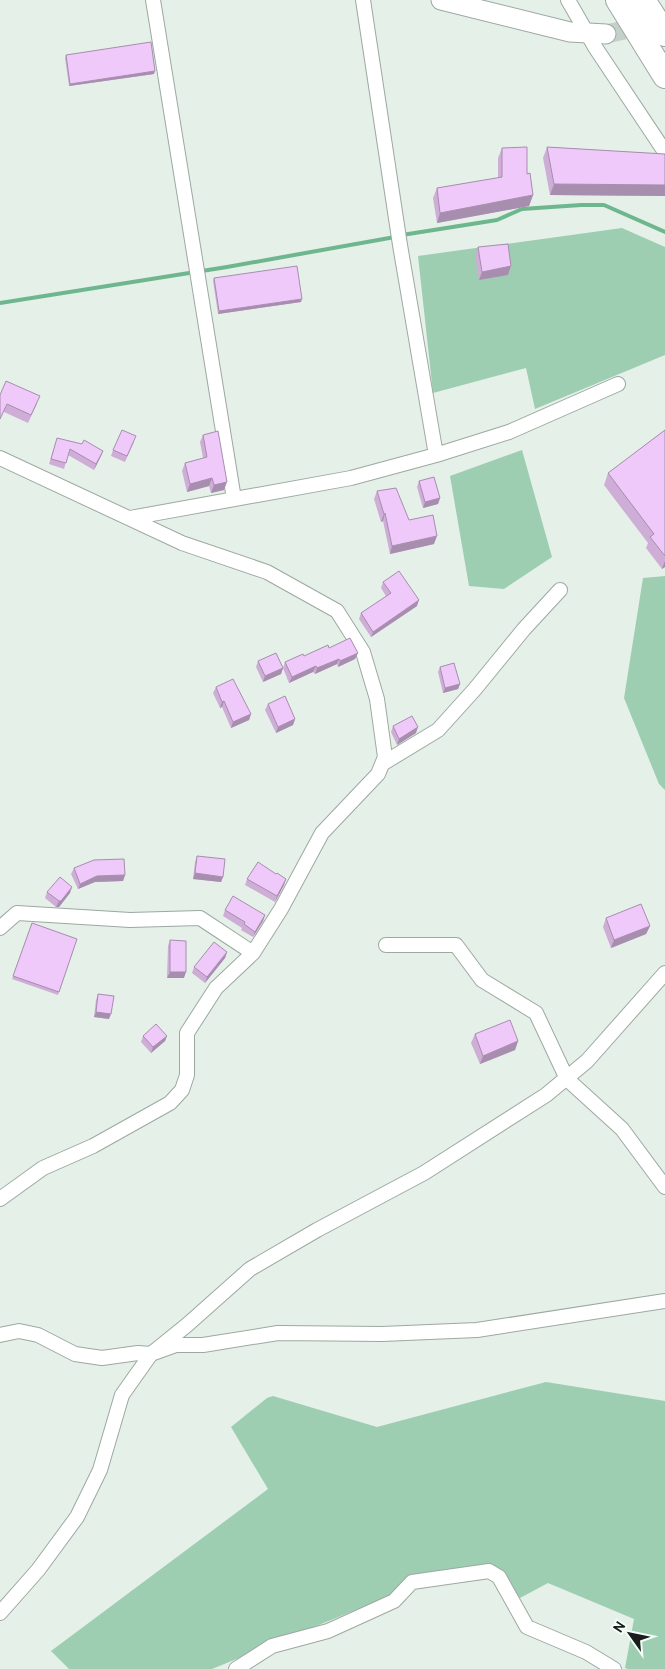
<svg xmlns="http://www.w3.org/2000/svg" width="665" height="1669" font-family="Overpass,sans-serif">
  <rect width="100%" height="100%" fill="#e5f0e9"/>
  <!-- green -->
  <path fill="#9eceb1" d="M622 228 665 247V355L535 409 526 368 433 393 418 256Z
    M522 450 552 557 504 589 469 586 450 476Z
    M665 576V790L659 784 624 698 643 578Z
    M546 1382 665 1401V1669H628L625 1668 634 1619 548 1583 520 1598 493 1568 473 1566 399 1592 212 1669H69L51 1651 268 1489 231 1427 267 1398 273 1396 377 1427Z"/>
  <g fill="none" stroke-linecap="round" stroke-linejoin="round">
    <!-- stream -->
    <path stroke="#6eb78e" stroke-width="4" d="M402 235 497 220 522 209 581 205H604L665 232
      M0 303 227 267 395 237"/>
    <!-- secondary-tunnel -->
    <path stroke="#c6d0ca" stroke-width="19" stroke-dasharray="19 9" stroke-linecap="butt" d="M606 34 647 25"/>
    <!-- street casing -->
    <g stroke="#9da8a1" stroke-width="16">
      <path id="street" d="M153 0 234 499
        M363 0 400 245 436 455
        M568 0 595 47 665 152
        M0 458 182 543 267 572 337 611 363 652 377 699 385 757 378 774 322 833 281 909 253 953 216 988 187 1033V1075L182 1090 170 1103 93 1146 43 1168 0 1199
        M130 518 351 478 436 455 509 432 618 384
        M382 764 438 730 475 689 524 629 560 590
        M0 928 17 913 130 920 200 918 253 953
        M386 945H456L482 980 536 1013 567 1079 622 1129 665 1187
        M0 1335 19 1331 38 1335 75 1354 102 1358 138 1353 151 1354 176 1345H203L278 1333 382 1334 477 1330 665 1301
        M0 1613 38 1570 77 1517 100 1470 122 1395 151 1354 187 1325 250 1269 317 1230 424 1173 546 1095 587 1061 665 973
        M236 1669 272 1646 328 1631 394 1601 412 1582 489 1571 499 1577 527 1627 586 1652 614 1669"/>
    </g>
    <!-- secondary casing -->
    <g stroke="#9da8a1" stroke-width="21">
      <path id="secondary" d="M441 0 570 32 606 34"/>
    </g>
    <!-- highway casing -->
    <g stroke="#9da8a1" stroke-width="26">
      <path id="highway" d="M618 0 665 76
        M643 0 665 34"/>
    </g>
    <!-- street -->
    <use href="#street" stroke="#fff" stroke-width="14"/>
    <!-- secondary -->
    <use href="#secondary" stroke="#fff" stroke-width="19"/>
    <!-- highway -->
    <use href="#highway" stroke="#fff" stroke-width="24"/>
  </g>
  <!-- wall -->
  <path fill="#ceadd6" d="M66 55 154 74 69 86 65 58Z
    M547 147 665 154V196L550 195 543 158Z
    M502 148 527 174 533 195 529 206 437 223 433 198 437 188 498 178V158Z
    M478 247 511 266 508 275 479 280 475 255Z
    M214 278 301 302 218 314 213 281Z
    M6 381 37 404 28 423 4 412Z
    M665 430V567L662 569 646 548 648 543 604 485 608 473Z
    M203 435 224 490 211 493 209 486 187 492 182 471 185 463 203 458 200 442Z
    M57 438 103 451 101 456 94 470 68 455 64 469 49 464Z
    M134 442 125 462 111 456 113 450Z
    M419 481 440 498 438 504 423 508 417 487Z
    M377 491 409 520 434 544 390 554 383 521 381 522 374 499Z
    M383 582 417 606 371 637 359 619 361 613 386 596 381 588Z
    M329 648 355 659 338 667 337 664 315 674 313 672 289 683 283 668 281 674 263 682 256 667 258 661 283 668 285 662Z
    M440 667 460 684 458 689 443 693 438 672Z
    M216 687 251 714 249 720 231 728 222 707 220 708 213 693Z
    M268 704 295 719 293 725 276 733 265 710Z
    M393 726 416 733 397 745 391 732Z
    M197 856 223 877 221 882 193 879 195 862Z
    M74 868 125 875 123 881 95 882 78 889 71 874Z
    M276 874 286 879 284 885 275 902 245 885 247 879Z
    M47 892 70 893 59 907H56L45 898Z
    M225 910 265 915 263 921 253 937 241 930 242 928 223 916Z
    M606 918 650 926 646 934 611 948 603 927Z
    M32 923 77 939 58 995 12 979Z
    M170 940 184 978H167L168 946Z
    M227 952 225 958 205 983 192 973 194 967Z
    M98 994 109 1019 94 1017 96 1000Z
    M475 1034 518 1041 515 1050 480 1064 471 1043Z
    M143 1036H167L165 1041 151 1053 141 1042Z"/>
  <!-- shaded-wall -->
  <path fill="#a78dae" d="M155 71 154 74 69 86 70 84Z
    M554 184 665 185V196L550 195Z
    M533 195 529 206 437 223 440 213Z
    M511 266 508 275 479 280 482 272Z
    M302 299 301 302 218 314 219 311Z
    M103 451 101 456 94 470 96 464Z
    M212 478 209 486 187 492 190 484Z
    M227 482 224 490 211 493 214 485Z
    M440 498 438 504 423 508 425 502Z
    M385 513 383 521 381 522 384 514Z
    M437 536 434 544 390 554 392 546Z
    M665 561V567L662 569Z
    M419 600 417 606 371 637 373 632Z
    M358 653 355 659 338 667 340 661Z
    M339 659 337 664 315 674 317 668Z
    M316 666 313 672 289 683 292 677Z
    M283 668 281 674 263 682 265 676Z
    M460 684 458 689 443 693 445 688Z
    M224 701 222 707 220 708 222 702Z
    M251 714 249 720 231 728 233 722Z
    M295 719 293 725 276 733 278 727Z
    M418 727 416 733 397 745 399 739Z
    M195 873 223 877 221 882 193 879Z
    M125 875 123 881 95 882 78 889 80 884 97 876Z
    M286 879 284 885 275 902 277 896Z
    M72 887 70 893 59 907H56L59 901Z
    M265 915 263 921 253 937 255 932Z
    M650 926 646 934 611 948 614 940Z
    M227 952 225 958 205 983 207 977Z
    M170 972H186L184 978H167Z
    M96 1012 111 1014 109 1019 94 1017Z
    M167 1036 165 1041 151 1053 153 1047Z
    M518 1041 515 1050 480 1064 483 1056Z"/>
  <!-- building -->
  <path fill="#efc9f9" stroke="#a78dae" d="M151 42 155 71 70 84 66 55Z
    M527 147V174L530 173 533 195 440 213 437 188 502 177V148Z
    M547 147 665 154V185L554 184Z
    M508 244 511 266 482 272 478 247Z
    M297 266 302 299 219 311 214 278Z
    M6 381 40 396 31 415 7 404 0 419V395Z
    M122 430 136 436 127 456 113 450Z
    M665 430V556L650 537 654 534 608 473Z
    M218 431 227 482 214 485 212 478 190 484 185 463 207 457 203 435Z
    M57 438 82 444 84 440 103 451 96 464 70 449 66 463 51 459Z
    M434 477 440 498 425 502 419 481Z
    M396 488 409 520 433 515 437 536 392 546 385 513 384 514 377 491Z
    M399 571 419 600 373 632 361 613 391 593 383 582Z
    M350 638 358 653 340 661 339 659 317 668 316 666 292 677 285 662 303 654 304 656 328 645 329 648Z
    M276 653 283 668 265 676 258 661Z
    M454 663 460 684 445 688 440 667Z
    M233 679 251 714 233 722 224 701 222 702 216 687Z
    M285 696 295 719 278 727 268 704Z
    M412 716 418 727 399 739 393 726Z
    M197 856 225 859 223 877 195 873Z
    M124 859 125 875 97 876 80 884 74 868 94 860Z
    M258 862 276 874 277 873 286 879 277 896 247 879Z
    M60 877 72 887 61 901H59L47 892Z
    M233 896 265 915 255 932 244 924 245 922 225 910Z
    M641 904 650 926 614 940 606 918Z
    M32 923 77 939 59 992 13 976Z
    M170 940 186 941V972H170Z
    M214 942 227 952 207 977 194 967Z
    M98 994 114 996 111 1014 96 1012Z
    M510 1020 518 1041 483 1056 475 1034Z
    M156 1024 167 1036 153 1047 143 1036Z"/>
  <!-- north arrow -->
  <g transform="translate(630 1634) rotate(303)" stroke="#f2fef6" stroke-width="4" paint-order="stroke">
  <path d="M0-4L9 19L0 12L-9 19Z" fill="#181c1a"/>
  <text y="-8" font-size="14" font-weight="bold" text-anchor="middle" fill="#181c1a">N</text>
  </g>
</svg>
